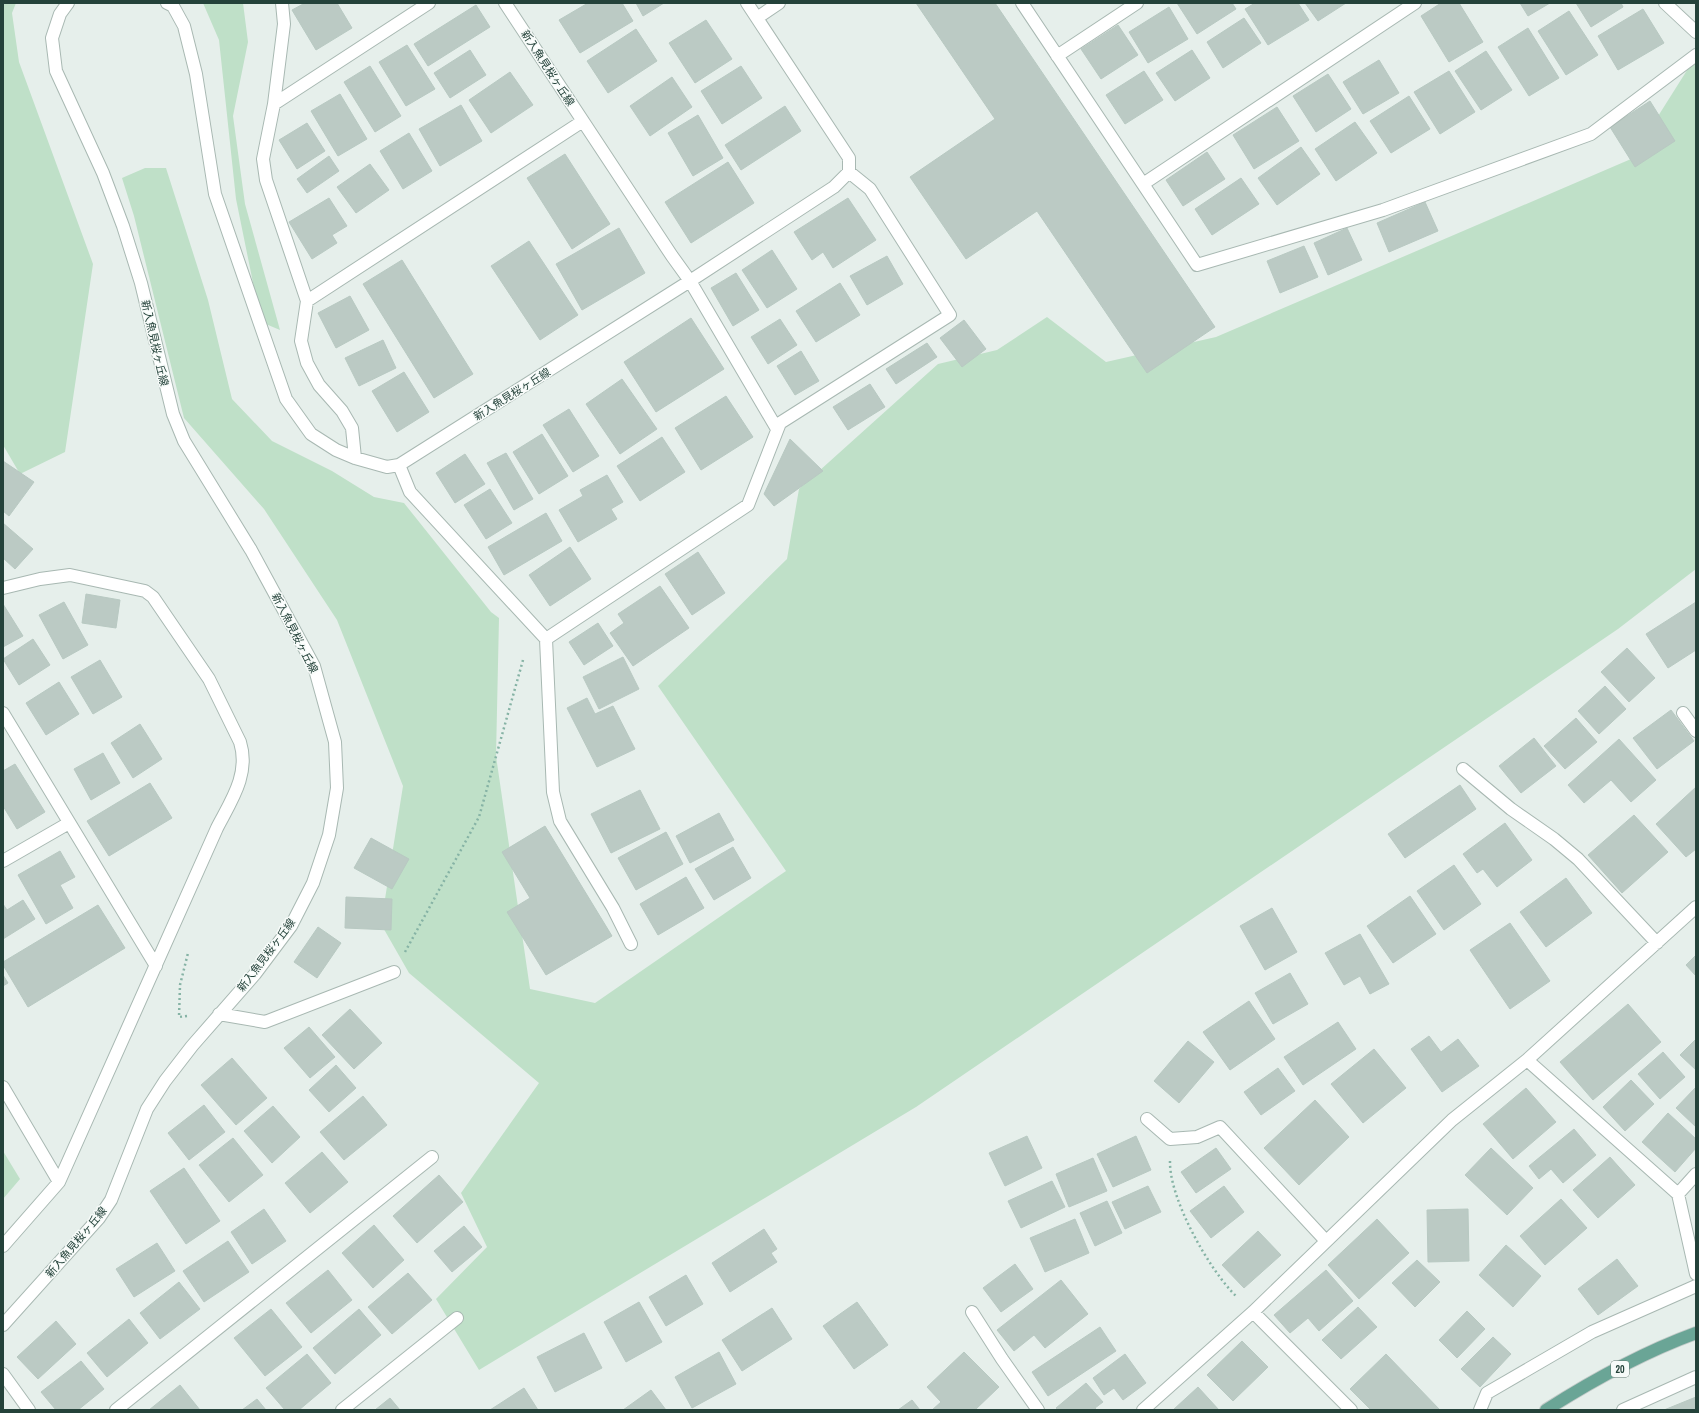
<svg xmlns="http://www.w3.org/2000/svg" width="1699" height="1413" font-family="'Archivo Narrow','Noto Sans JP',sans-serif">
  <rect width="100%" height="100%" fill="#e6efeb"/>
  <!-- green -->
  <path fill="#bfe0c8" d="M3 3H16L12 13 19 62 93 264 65 452 20 474 3 445Z
    M203 3H243L248 42 233 116 245 204 280 330 261 322 236 199 219 40Z
    M1696 56V569L1618 629 916 1107 479 1370 436 1299 487 1247 461 1193 539 1083 409 973 381 924 403 786 337 620 264 509 184 418 134 216 122 178 145 168H166L208 300 232 399 272 441 332 471 374 497 404 503 491 612 499 618 496 756 530 989 595 1003 786 871 658 686 787 559 799 489 938 364 997 350 1047 317 1106 362 1216 337 1631 159Z
    M3 1151 20 1179 3 1199Z"/>
  <!-- building -->
  <path fill="#bbcac4" stroke="#b8c9c2" d="M305 3H337L352 28 316 50 292 10Z
    M588 3H622L633 21 580 53 559 20Z
    M636 3H664L643 16Z
    M916 3H995L1215 327 1147 373 1037 211 966 259 910 177 995 119Z
    M1177 3H1232L1236 9 1197 34Z
    M1255 3H1298L1309 20 1268 45 1245 9Z
    M1305 3H1346L1318 21Z
    M1441 3H1459L1483 42 1449 62 1421 16Z
    M1520 3H1550L1528 16Z
    M1576 3H1621L1623 7 1591 27Z
    M476 5 490 27 428 66 414 44Z
    M1169 7 1188 39 1148 63 1129 32Z
    M1643 9 1664 43 1618 70 1598 36Z
    M1569 11 1598 55 1566 75 1538 31Z
    M1244 18 1261 43 1223 68 1207 42Z
    M706 20 732 59 695 83 669 43Z
    M1118 25 1138 55 1101 79 1081 49Z
    M1528 28 1559 78 1529 96 1498 47Z
    M636 29 657 61 608 93 587 61Z
    M407 45 435 89 406 106 379 62Z
    M470 50 486 75 450 98 434 73Z
    M1192 50 1210 78 1175 101 1156 73Z
    M1486 51 1512 90 1481 110 1455 71Z
    M1379 60 1399 93 1363 114 1343 82Z
    M370 66 401 116 375 132 344 82Z
    M741 66 762 98 722 124 701 91Z
    M1144 71 1163 100 1125 124 1106 95Z
    M1449 71 1475 112 1440 134 1414 92Z
    M510 72 533 105 491 133 469 100Z
    M1328 74 1351 109 1316 132 1293 96Z
    M672 77 692 107 650 136 630 106Z
    M340 94 367 139 338 156 311 111Z
    M1409 96 1430 129 1391 153 1370 121Z
    M1650 101 1675 141 1635 167 1610 127Z
    M461 105 482 141 440 166 419 129Z
    M785 106 801 131 741 170 725 145Z
    M1277 107 1299 141 1254 169 1233 135Z
    M698 115 723 158 693 176 668 133Z
    M1355 122 1377 153 1336 181 1315 149Z
    M307 123 325 151 297 169 279 140Z
    M409 133 432 171 403 189 380 151Z
    M1301 147 1320 174 1277 205 1258 178Z
    M1207 152 1225 179 1183 206 1166 180Z
    M565 154 610 224 572 249 527 178Z
    M329 156 339 171 307 193 297 179Z
    M728 162 754 203 691 243 665 202Z
    M370 164 389 190 356 213 337 187Z
    M1241 178 1259 204 1212 235 1195 209Z
    M329 198 347 226 332 235 337 243 312 259 289 222Z
    M848 198 876 240 833 268 823 252 812 260 794 232Z
    M1425 202 1438 231 1389 252 1377 223Z
    M619 228 645 273 582 310 556 264Z
    M1347 228 1362 260 1328 275 1314 243Z
    M529 241 578 315 540 340 491 266Z
    M1304 246 1318 277 1280 293 1267 261Z
    M772 250 797 289 767 308 742 270Z
    M887 256 903 284 867 305 850 276Z
    M402 260 473 374 434 398 363 284Z
    M736 273 759 310 733 326 711 288Z
    M840 283 860 315 816 342 796 311Z
    M350 296 369 330 336 348 318 313Z
    M691 318 724 369 656 412 624 362Z
    M780 319 797 345 768 364 751 337Z
    M964 320 986 349 962 367 940 338Z
    M383 340 396 368 359 386 345 358Z
    M927 343 937 357 896 384 886 369Z
    M801 351 819 381 795 395 777 366Z
    M404 372 429 412 397 432 372 391Z
    M622 379 657 429 620 454 586 404Z
    M870 384 885 407 848 430 833 407Z
    M726 396 753 437 701 470 675 428Z
    M569 409 599 456 573 472 543 425Z
    M542 434 568 476 539 494 513 452Z
    M662 437 685 472 640 501 617 466Z
    M790 439 823 471 774 506 764 494Z
    M506 453 533 499 514 510 487 463Z
    M465 454 485 484 455 503 436 473Z
    M3 461 34 482 9 516 3 511Z
    M607 475 623 502 611 509 617 519 578 542 559 510 583 496 580 490Z
    M490 489 512 523 486 539 464 505Z
    M546 513 562 541 504 575 488 547Z
    M3 523 33 549 15 569 3 558Z
    M570 547 591 579 550 606 529 575Z
    M698 552 725 593 692 615 665 574Z
    M660 586 689 628 633 666 610 633 624 623 618 614Z
    M86 594 120 600 116 628 82 623Z
    M64 602 88 645 63 659 39 615Z
    M1696 602V650L1668 668 1646 634Z
    M3 604 23 636 3 647Z
    M598 623 613 646 584 665 569 642Z
    M33 639 50 665 19 685 3 659Z
    M1627 648 1655 678 1629 702 1601 672Z
    M623 657 639 689 599 709 583 677Z
    M100 660 122 697 93 714 71 677Z
    M59 682 79 714 46 735 26 703Z
    M1605 686 1626 709 1599 734 1578 711Z
    M587 698 595 714 613 706 635 749 597 767 567 708Z
    M1671 710 1694 741 1657 769 1633 738Z
    M1576 718 1597 742 1565 769 1544 746Z
    M140 724 162 759 133 778 111 743Z
    M1534 738 1556 766 1521 793 1499 766Z
    M1619 739 1656 780 1631 802 1611 780 1584 803 1568 785Z
    M103 753 120 783 91 800 74 769Z
    M15 764 45 812 17 829 3 806V771Z
    M150 783 172 818 109 856 87 821Z
    M1460 785 1476 809 1405 858 1388 834Z
    M1696 787V849L1686 857 1656 824Z
    M640 790 660 829 611 853 591 814Z
    M719 813 734 840 690 863 676 836Z
    M1634 815 1668 852 1622 893 1588 855Z
    M1505 823 1532 860 1497 887 1483 869 1477 873 1463 854Z
    M545 826 612 936 546 975 507 912 530 898 502 852Z
    M666 832 683 864 636 890 618 858Z
    M371 838 409 859 392 889 354 868Z
    M733 847 751 878 714 900 695 869Z
    M60 851 75 877 60 885 73 908 46 924 18 875Z
    M1454 865 1481 904 1444 930 1417 891Z
    M686 877 704 908 658 935 640 904Z
    M1566 878 1592 913 1546 947 1520 912Z
    M1410 896 1436 934 1393 963 1367 926Z
    M346 897 392 899 391 930 345 928Z
    M23 900 35 919 3 939V904L7 910Z
    M98 905 125 948 28 1007 3 965V962Z
    M1272 908 1297 952 1265 970 1240 926Z
    M1510 923 1550 981 1510 1009 1470 950Z
    M318 927 341 943 317 978 294 962Z
    M1360 934 1389 984 1370 994 1360 976 1344 985 1325 953Z
    M1696 955V976L1686 965Z
    M1290 973 1308 1004 1273 1024 1255 993Z
    M3 975 8 983 3 986Z
    M1249 1001 1275 1039 1230 1070 1203 1032Z
    M1628 1004 1661 1042 1593 1100 1560 1062Z
    M350 1009 382 1043 354 1069 322 1035Z
    M1338 1022 1356 1049 1303 1085 1284 1057Z
    M309 1027 335 1057 310 1078 284 1048Z
    M1429 1036 1441 1052 1458 1039 1479 1066 1442 1092 1411 1049Z
    M1696 1039V1070L1680 1055Z
    M1188 1041 1214 1062 1179 1103 1154 1081Z
    M1374 1049 1406 1088 1363 1123 1331 1084Z
    M1663 1052 1685 1077 1660 1099 1638 1074Z
    M232 1058 267 1098 236 1125 201 1085Z
    M336 1065 356 1088 329 1112 309 1090Z
    M1278 1068 1295 1091 1261 1115 1244 1092Z
    M1631 1080 1654 1104 1625 1131 1603 1107Z
    M1696 1087V1127L1676 1108Z
    M1526 1088 1556 1122 1513 1159 1483 1124Z
    M363 1096 387 1125 344 1160 320 1132Z
    M1315 1100 1349 1137 1299 1185 1264 1148Z
    M204 1105 225 1132 189 1160 168 1133Z
    M273 1106 300 1137 272 1163 244 1131Z
    M1668 1113 1696 1139V1148L1675 1172 1642 1142Z
    M1574 1129 1596 1155 1563 1183 1551 1169 1539 1179 1529 1166Z
    M1027 1136 1042 1168 1005 1186 989 1153Z
    M1136 1136 1151 1170 1113 1187 1097 1154Z
    M233 1138 263 1175 229 1202 199 1165Z
    M1216 1148 1231 1169 1196 1193 1181 1172Z
    M1491 1148 1533 1188 1507 1215 1465 1175Z
    M322 1152 348 1182 310 1213 285 1183Z
    M1610 1157 1635 1185 1598 1218 1573 1190Z
    M1093 1158 1107 1191 1069 1207 1056 1174Z
    M184 1168 220 1221 186 1244 150 1191Z
    M439 1175 463 1202 417 1243 393 1216Z
    M1052 1181 1065 1207 1021 1228 1008 1201Z
    M1148 1186 1161 1212 1125 1229 1112 1202Z
    M1224 1186 1244 1212 1211 1238 1190 1211Z
    M1561 1199 1587 1228 1545 1265 1520 1236Z
    M1107 1201 1122 1233 1095 1246 1080 1213Z
    M264 1209 286 1241 252 1264 231 1232Z
    M1468 1209 1469 1261 1428 1262 1427 1210Z
    M1075 1219 1089 1253 1045 1272 1030 1238Z
    M1377 1219 1409 1253 1359 1299 1328 1265Z
    M374 1225 404 1260 373 1288 342 1253Z
    M464 1226 482 1247 452 1272 434 1251Z
    M764 1229 777 1249 771 1253 777 1262 730 1292 712 1263Z
    M1258 1231 1281 1255 1244 1288 1222 1265Z
    M228 1241 249 1272 204 1302 183 1271Z
    M157 1243 175 1271 134 1297 116 1269Z
    M1506 1245 1541 1276 1513 1307 1479 1275Z
    M1617 1259 1638 1286 1598 1315 1578 1289Z
    M1417 1260 1440 1282 1415 1307 1392 1283Z
    M1015 1264 1033 1289 1001 1312 983 1288Z
    M328 1270 352 1300 311 1333 286 1303Z
    M1326 1270 1353 1301 1319 1331 1308 1318 1290 1333 1274 1315Z
    M408 1273 432 1300 392 1334 368 1307Z
    M686 1275 703 1304 666 1326 649 1297Z
    M1061 1280 1088 1314 1045 1348 1034 1335 1014 1351 997 1330Z
    M179 1282 200 1309 160 1339 140 1313Z
    M639 1302 662 1342 626 1362 604 1322Z
    M857 1302 888 1345 854 1369 823 1326Z
    M1358 1307 1377 1327 1341 1359 1322 1340Z
    M772 1308 792 1339 742 1371 722 1340Z
    M271 1309 302 1347 265 1376 234 1338Z
    M359 1309 381 1335 335 1374 313 1348Z
    M1467 1311 1485 1329 1457 1358 1439 1340Z
    M129 1319 148 1343 107 1377 87 1353Z
    M56 1321 76 1344 38 1379 17 1357Z
    M1100 1327 1116 1351 1048 1396 1032 1372Z
    M584 1333 602 1368 555 1392 537 1357Z
    M1493 1337 1511 1354 1480 1387 1461 1369Z
    M1242 1341 1268 1367 1233 1401 1207 1375Z
    M719 1352 736 1384 692 1408 675 1377Z
    M964 1352 999 1387 975 1410H932L941 1402 927 1387Z
    M307 1354 331 1383 299 1410H285L266 1388Z
    M1125 1354 1146 1383 1123 1400 1114 1388 1104 1395 1093 1378Z
    M1386 1354 1440 1410H1371L1350 1389Z
    M81 1361 104 1389 78 1410H56L41 1392Z
    M1086 1383 1103 1402 1095 1408 1097 1410H1058L1056 1408Z
    M180 1385 200 1410H149Z
    M1198 1387 1219 1410H1173Z
    M524 1388 538 1410H490Z
    M651 1390 666 1410H623Z
    M1696 1397V1410H1664Z
    M390 1398 400 1410H375Z
    M257 1399 266 1410H242Z
    M912 1400 920 1410H898Z"/>
  <g fill="none" stroke-linecap="round" stroke-linejoin="round">
    <!-- minor casing -->
    <g stroke="#a8b8b2" stroke-width="14">
      <path id="minor" d="M167 3 173 6 184 26 196 74 215 194 286 399 311 434 336 450 355 458 387 467 399 465 690 281 834 187 849 172V158L747 3
        M282 3 284 24 274 104 263 159 266 180 307 301 301 341 307 363 319 385 342 411 352 428 355 458
        M505 3 672 256 690 281 777 429
        M1022 3 1197 265 1383 210 1591 134 1696 55
        M1665 3 1696 32
        M757 18 779 3
        M1057 56 1137 3
        M274 104 429 3
        M1143 184 1415 3
        M307 301 583 121
        M399 465 410 492 546 639 553 792 560 821 613 908 631 944
        M3 588 40 579 70 575 145 591 153 597 209 679 240 742C250 774 231 801 217 828L59 1182 3 1246
        M546 639 748 505 780 423 950 315 870 189 849 172
        M3 713 156 966
        M1683 713 1696 731
        M1463 769 1511 809 1554 839 1578 859 1657 943
        M3 861 69 823
        M219 1014 265 1022 394 972
        M1527 1060 1678 1194 1696 1274
        M3 1087 59 1182
        M1147 1119 1170 1139 1197 1137 1220 1127 1326 1241
        M1678 1194 1696 1174
        M972 1312 1002 1359 1038 1410
        M1253 1312 1351 1410
        M3 1325 99 1218 111 1200 147 1109 165 1081 192 1046 255 974 291 926 313 883 329 835 337 788 335 742 314 666 251 550 184 441 173 414 141 283 123 226 103 173 56 71 52 38 60 14 68 3
        M3 1374 29 1410
        M116 1410 432 1157
        M342 1410 457 1318
        M1143 1410 1253 1312 1452 1120 1527 1060 1696 907
        M1480 1410 1487 1393 1592 1332 1696 1286
        M1623 1410 1696 1377"/>
    </g>
    <!-- major casing -->
    <g stroke="#c2cac8" stroke-width="14">
      <path id="major" d="M1546 1410C1593 1380 1644 1352 1696 1333"/>
    </g>
    <!-- path -->
    <path stroke="#86b3a5" stroke-width="2.5" stroke-dasharray="2 3" stroke-linecap="butt" d="M405 952 479 817 523 660
      M187 1016 179 1017 180 985 188 953
      M1170 1161C1169 1199 1210 1271 1236 1296"/>
    <!-- minor -->
    <use href="#minor" stroke="#fff" stroke-width="12"/>
    <!-- major -->
    <use href="#major" stroke="#6aa596" stroke-width="12"/>
  </g>
  <g text-anchor="middle" stroke-width="3" stroke-linejoin="round" paint-order="stroke">
    <!-- shield labels -->
    <rect fill="#f7fbf9" stroke="#637a73" stroke-width="1" x="1611" y="1361" width="18" height="16" rx="3"/>
    <g font-size="10" font-weight="bold" fill="#24423a">
      <text x="1620" y="1373">20</text>
    </g>
    <!-- street labels -->
    <g font-size="11" fill="#24423a" stroke="#f7fbf9">
      <text transform="translate(548 68) rotate(57)" y="4">新入魚見桜ヶ丘線</text>
      <text transform="translate(155 343) rotate(77)" y="4">新入魚見桜ヶ丘線</text>
      <text transform="translate(512 394) rotate(-32)" y="4">新入魚見桜ヶ丘線</text>
      <text transform="translate(295 633) rotate(63)" y="4">新入魚見桜ヶ丘線</text>
      <text transform="translate(266 955) rotate(-53)" y="4">新入魚見桜ヶ丘線</text>
      <text transform="translate(76 1242) rotate(-50)" y="4">新入魚見桜ヶ丘線</text>
    </g>
  </g>
  <!-- border -->
  <rect width="1699" height="1413" fill="none" stroke="#24423a" stroke-width="8"/>
</svg>
